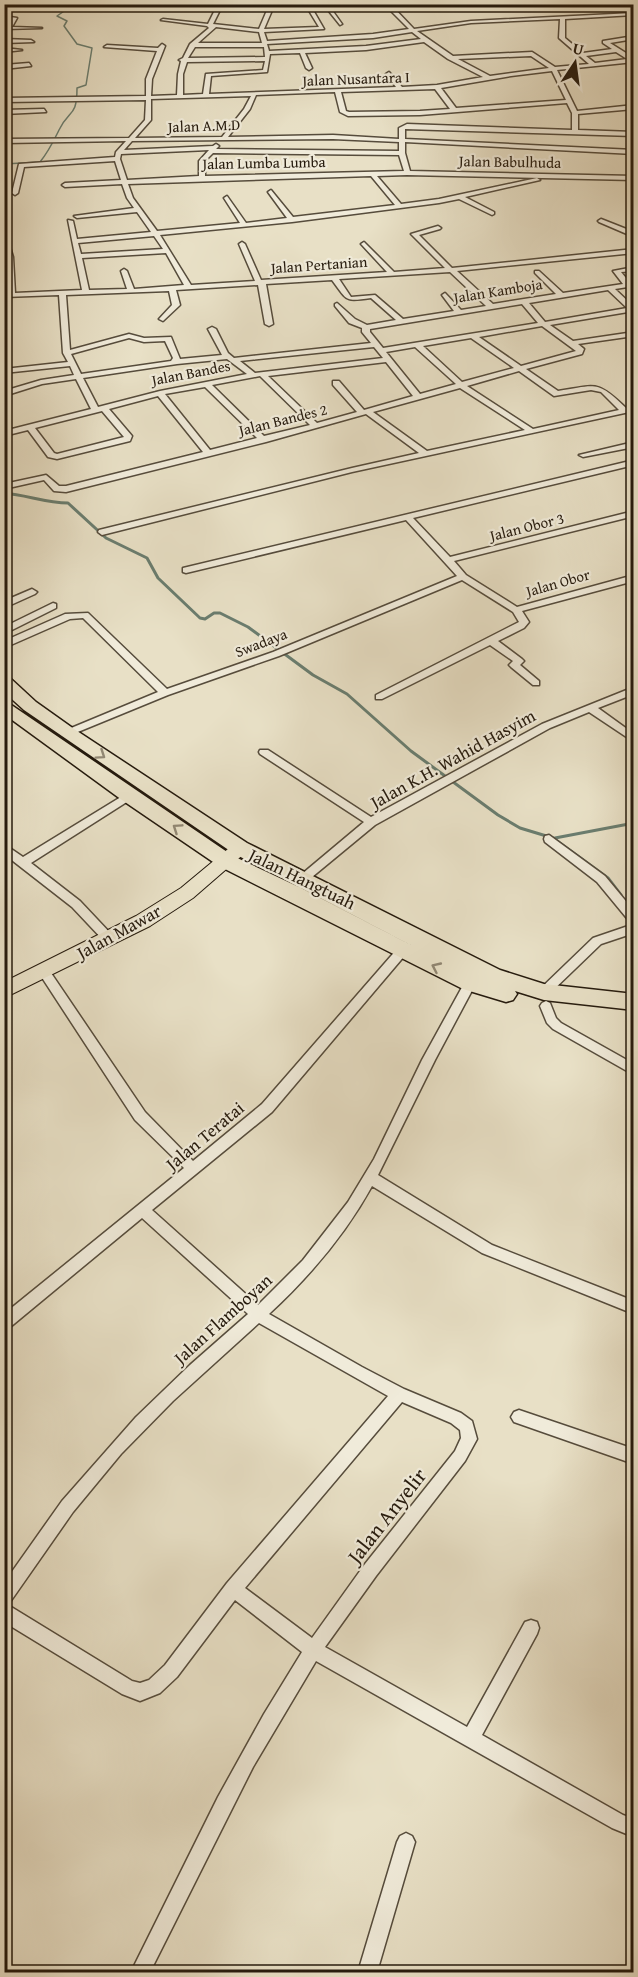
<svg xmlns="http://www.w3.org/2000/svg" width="638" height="1977" font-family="'Gentium Book Plus',serif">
  <rect width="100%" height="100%" fill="#e8e0c6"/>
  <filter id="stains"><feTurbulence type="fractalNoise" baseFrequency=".00333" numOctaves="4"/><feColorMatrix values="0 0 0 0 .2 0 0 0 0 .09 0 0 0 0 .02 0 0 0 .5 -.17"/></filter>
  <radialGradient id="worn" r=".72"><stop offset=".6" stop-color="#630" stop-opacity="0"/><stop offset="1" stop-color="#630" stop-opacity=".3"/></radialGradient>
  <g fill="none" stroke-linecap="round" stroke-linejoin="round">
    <!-- stream-far1 -->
    <path stroke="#6a7d6f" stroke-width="1.5" d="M4 164 40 162C49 151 53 142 59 130 69 109 77 118 77 88L86 85 92 48 77 44 64 26 67 21 57 16 70 7 69 4"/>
    <!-- stream -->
    <path stroke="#6a7d6f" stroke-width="3" d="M4 493C27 495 46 503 68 503L106 538 147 558 158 578 200 618 205 619 214 613H220L248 627 313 675 347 694 411 751 498 815 520 828 553 838 608 878 621 895
      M555 838 634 823"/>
    <!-- minor casing -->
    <g stroke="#564c3c" stroke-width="3">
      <path id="minor" d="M218 4H223L213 24 259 29 268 8 224 4 329 8 409 4 392 6 414 29 471 21 634 13V15L565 19V38L583 53 612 49 603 43V41L634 36V39L610 43 634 58V62L557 70 577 111 634 105V109L578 114V130L634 132V136L405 129V139L634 150V154L405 142V153L410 171 634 176V180L407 175 377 176 401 204 439 199 537 178 540 180 465 197 494 212V214L492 215 459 199 439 203 292 222 160 235 191 285 255 281 239 244 242 242 245 244 261 280 387 272 362 245 361 244 364 242 394 272 445 268 411 234 438 226 441 228 440 229 419 235 452 268 634 249V253L457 271 493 304 556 294 535 273V271H539L563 293 623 284 613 271 634 267V271L621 272 630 283 634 282V286L615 289 634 307V311L550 325 573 341 634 332V336L578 344 584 349 582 354 526 369 558 391C597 385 597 380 626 408L634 407V411L352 472 102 535 98 532 99 530 352 468 419 453 366 414 266 442 66 492 54 491 44 480 4 489V484L46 475 59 486H66L203 452 158 396 109 409 132 436 130 441 57 459 48 457 28 430 4 436V431L91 409 76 379 42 384 4 396V391L41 380 74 375 70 366 4 373V369L68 362 63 353 59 295 4 297V293H8L4 235 7 237 13 257 15 293 82 290 68 220 73 221 77 239 151 232 137 212 77 218 74 216 134 208 127 198 122 184 65 187 62 185 65 183 121 180 115 161 24 167 18 193 15 195 12 193 19 164 115 157 116 152 126 141 4 143V139L129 138 145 120 146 100 4 102V98L146 96V79L157 51 104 47 107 45 158 48 162 44 165 46 152 79 151 96 177 95 178 74 181 61 179 60 183 58 190 44 209 28 207 26 161 20 163 19 208 24ZM387 7 409 29 373 34 267 41 264 32 324 29 313 10H328L340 25 342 24 332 10ZM273 8 308 9 319 27 264 29ZM560 19 559 38 589 64 555 67 532 52 453 56 417 31 471 23ZM216 27 259 32 262 43H198ZM412 32 421 39 366 46 269 51 267 44 373 38ZM424 42 448 59 483 77 437 85 402 87 389 72 386 74 396 87 209 94 211 76 267 72 270 54 300 53 306 68 309 70 312 68 305 53 366 50ZM195 47H264L265 57 188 58ZM616 52 627 59 595 63 586 56ZM531 56 549 68 490 76 458 59ZM265 61 263 70 206 74 203 94 183 95V74L187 62ZM552 71 566 100 456 108 441 88 511 76ZM435 89 450 109 420 111 349 112 346 111 341 92ZM335 92 340 112 348 116 420 115 567 103 572 113V130L407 124 399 128V139L333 135 228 137 250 109 256 95ZM251 96 244 109 222 137 135 138 151 120V99ZM333 139 399 142V151L216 149 219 146 216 144 213 146 124 150 132 141ZM209 150 199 161V176L127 180 120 159 121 154ZM213 153 399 155 404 171 205 176V161ZM371 176 395 205 293 217 271 190 268 192 287 218 246 223 227 196 224 198 240 223 157 231 133 198 128 184ZM154 236 163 249 81 254 78 243ZM166 253 184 285 134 289 127 271 124 269 121 271 127 289 89 290 82 258ZM450 272 486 306 461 310 445 293 442 295 454 311 403 319 375 295 351 297 339 279ZM332 280C348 301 344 302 371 298L396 320 367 325 355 319 337 303 335 304V306L349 323 362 328V332L371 343 234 358 228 353 216 329 212 327 208 329 222 355 180 359 171 337 144 338 129 334 70 350 66 295 169 291 172 305 159 319 163 321 180 305 176 290 258 285 265 324 269 326 273 324 266 284ZM608 290 627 308 545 322 529 303ZM522 304 538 323 383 348 370 332V329ZM542 326 576 351 521 366 479 337ZM129 338 144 342 165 341 173 358 171 361 81 374 71 354ZM471 338 514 368 462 382 423 346ZM374 347 383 358 255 373 240 361ZM415 347 456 384 420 394 386 352ZM227 359 247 374 160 391 98 407 83 378 177 364ZM386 362 413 396 364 410 339 381H333V385L357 412 317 423 268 376ZM519 371 554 396 591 390 601 392 619 410 533 429 467 386ZM260 376 310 425 264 436 212 385ZM205 387 257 438 210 450 165 394ZM460 388 525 430 427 451 373 412ZM102 411 124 437 57 454 54 453 35 428Z
        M4 16 17 18 12 27 42 28 4 29V27L12 19H4Z
        M4 39 31 40 34 42 4 43Z
        M4 48 22 50 4 52Z
        M29 63 31 66 4 69V65Z
        M44 109 46 112 4 114V110Z
        M601 219 634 232V237L599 222 598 221Z
        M634 442V447L583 457 579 455Z
        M634 460V465L413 518 450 557 634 511V516L454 561 466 575 517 607 634 575V581L522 611 529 622 524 628 498 641 522 659 524 661 520 665 539 681V685H533L511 667 509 665 513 661 490 645 382 699H376V695L519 622 513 612 462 580 279 656 168 695 68 736 64 735V731L158 692 83 618 70 619 4 648V641L65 614 88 613 167 689 273 652 457 576 406 520 186 573 183 572V568Z
        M32 589 37 592 35 594 4 608V601Z
        M53 603 56 604V608L4 634V627Z
        M634 687V694L598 708 634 734V742L589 712 550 728 375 825 306 882 302 883 296 879 364 822 260 754 259 752 260 750H268L371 817 542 724Z
        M129 792 133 794 134 796 133 798 31 863 80 901 113 936 115 939 109 943 105 942 72 907 4 854V844L23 857Z
        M549 835 605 876 634 911V923L630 922 597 882 545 842 544 839 545 836Z
        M634 924V933L601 944 548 995H540L538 992 540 989 593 938Z
        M402 947 406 948 408 951 406 954 272 1112 152 1210 258 1305 303 1260 348 1202 374 1159 422 1060 466 980H474L476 983 435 1060 378 1175 492 1245 634 1301V1314L482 1253 372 1186C345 1235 310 1276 269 1314L362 1367 404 1389 461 1413 472 1421 477 1439 465 1461 376 1576 325 1647 467 1727 525 1622 531 1620 537 1622 539 1628 537 1634 482 1735 623 1815 634 1819V1837L612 1828 316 1661 253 1767 150 1972H131L218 1797 264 1714 302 1652 235 1600 177 1677 160 1693 140 1701 122 1694 4 1622V1583L62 1501 136 1417 190 1365 248 1314 142 1218 9 1328 4 1329V1314L184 1168 135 1120 39 973 41 970H49L145 1112 193 1161 262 1104 398 948ZM259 1323 388 1396 227 1583 165 1665 149 1680 140 1683 132 1681 8 1605 73 1512 121 1454 173 1401ZM402 1402 451 1423 460 1430 461 1438 455 1451 365 1564 312 1638 245 1588Z
        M546 1001 550 1003 556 1018 561 1023 634 1064V1075L553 1029 547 1023 540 1006 542 1003Z
        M519 1410 634 1449V1464L514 1422 511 1417 514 1412Z
        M406 1833 412 1836 415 1842 377 1972H358L397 1842 400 1836Z"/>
    </g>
    <!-- primary casing -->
    <g stroke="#261b0e" stroke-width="2">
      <path id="primary" d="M240 842 249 848 246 852 193 898 150 926 4 998V982L136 916 181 888 234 844Z"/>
    </g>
    <!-- trunk casing -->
    <g stroke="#261b0e" stroke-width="3">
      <path id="trunk" d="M4 677 10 678 36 702 74 729 247 843 500 970 544 984 634 994V1010L544 1000 515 991 517 994 513 1000 506 1002 463 989 219 866 122 800 4 714V700L233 856 303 889 434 957 233 853 24 710 4 692Z"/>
    </g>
    <!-- minor -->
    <use href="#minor" fill="#f0ebda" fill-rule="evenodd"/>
    <!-- primary -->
    <use href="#primary" fill="#e8e0c6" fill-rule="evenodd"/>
    <!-- trunk -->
    <use href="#trunk" fill="#e8e0c6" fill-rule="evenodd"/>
  </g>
  <!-- one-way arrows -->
  <defs><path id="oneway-chevron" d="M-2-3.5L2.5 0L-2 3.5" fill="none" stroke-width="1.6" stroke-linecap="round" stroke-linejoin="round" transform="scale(1.5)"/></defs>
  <g stroke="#918773">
    <use href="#oneway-chevron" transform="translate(101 755) rotate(34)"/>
    <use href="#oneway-chevron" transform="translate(177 828) rotate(-146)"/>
    <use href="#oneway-chevron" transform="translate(436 967) rotate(-155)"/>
  </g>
  <g text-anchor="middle" stroke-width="4.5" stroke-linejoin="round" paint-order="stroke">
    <!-- far-street labels -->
    <g font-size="15" fill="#261b0e" stroke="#f0ebda">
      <text transform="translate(356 79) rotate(-2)" y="5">Jalan Nusantara I</text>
      <text transform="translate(204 126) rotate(-2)" y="5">Jalan A.M.D</text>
      <text transform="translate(510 162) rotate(1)" y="5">Jalan Babulhuda</text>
      <text transform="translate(264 163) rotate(-1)" y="5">Jalan Lumba Lumba</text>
      <text transform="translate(319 265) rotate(-4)" y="5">Jalan Pertanian</text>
      <text transform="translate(498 291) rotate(-9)" y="5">Jalan Kamboja</text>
      <text transform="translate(191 373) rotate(-11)" y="5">Jalan Bandes</text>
      <text transform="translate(283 420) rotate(-14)" y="5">Jalan Bandes 2</text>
      <text transform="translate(527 527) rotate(-14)" y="5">Jalan Obor 3</text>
      <text transform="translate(558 583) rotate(-16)" y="5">Jalan Obor</text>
      <text transform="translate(261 643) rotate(-21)" y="5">Swadaya</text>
    </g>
    <!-- street labels -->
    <g font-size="18" fill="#261b0e" stroke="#f0ebda">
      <text transform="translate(453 759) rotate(-29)" y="6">Jalan K.H. Wahid Hasyim</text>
      <text transform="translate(302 879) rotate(26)" y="6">Jalan Hangtuah</text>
      <text transform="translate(119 932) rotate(-29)" y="6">Jalan Mawar</text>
      <text transform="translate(205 1136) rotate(-40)" y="6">Jalan Teratai</text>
      <text transform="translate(223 1319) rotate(-42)" y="6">Jalan Flamboyan</text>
    </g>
    <!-- near-street labels -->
    <g font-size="21" fill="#261b0e" stroke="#f0ebda">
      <text transform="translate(387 1516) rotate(-52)" y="7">Jalan Anyelir</text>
    </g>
  </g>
  <!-- margin -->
  <rect width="638" height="1977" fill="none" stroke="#e8e0c6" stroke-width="24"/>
  <rect x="6" y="6" width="626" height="1965" fill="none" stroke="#261b0e" stroke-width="3"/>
  <rect x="12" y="12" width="614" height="1953" fill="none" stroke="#261b0e" stroke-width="1.5"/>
  <!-- north arrow -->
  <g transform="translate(575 63) rotate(13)" stroke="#f0ebda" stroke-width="4.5" paint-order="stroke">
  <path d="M0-4.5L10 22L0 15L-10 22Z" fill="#261b0e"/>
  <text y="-9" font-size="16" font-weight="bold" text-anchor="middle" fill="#261b0e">U</text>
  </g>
  <rect width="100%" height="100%" filter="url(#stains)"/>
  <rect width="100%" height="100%" fill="url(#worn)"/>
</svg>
